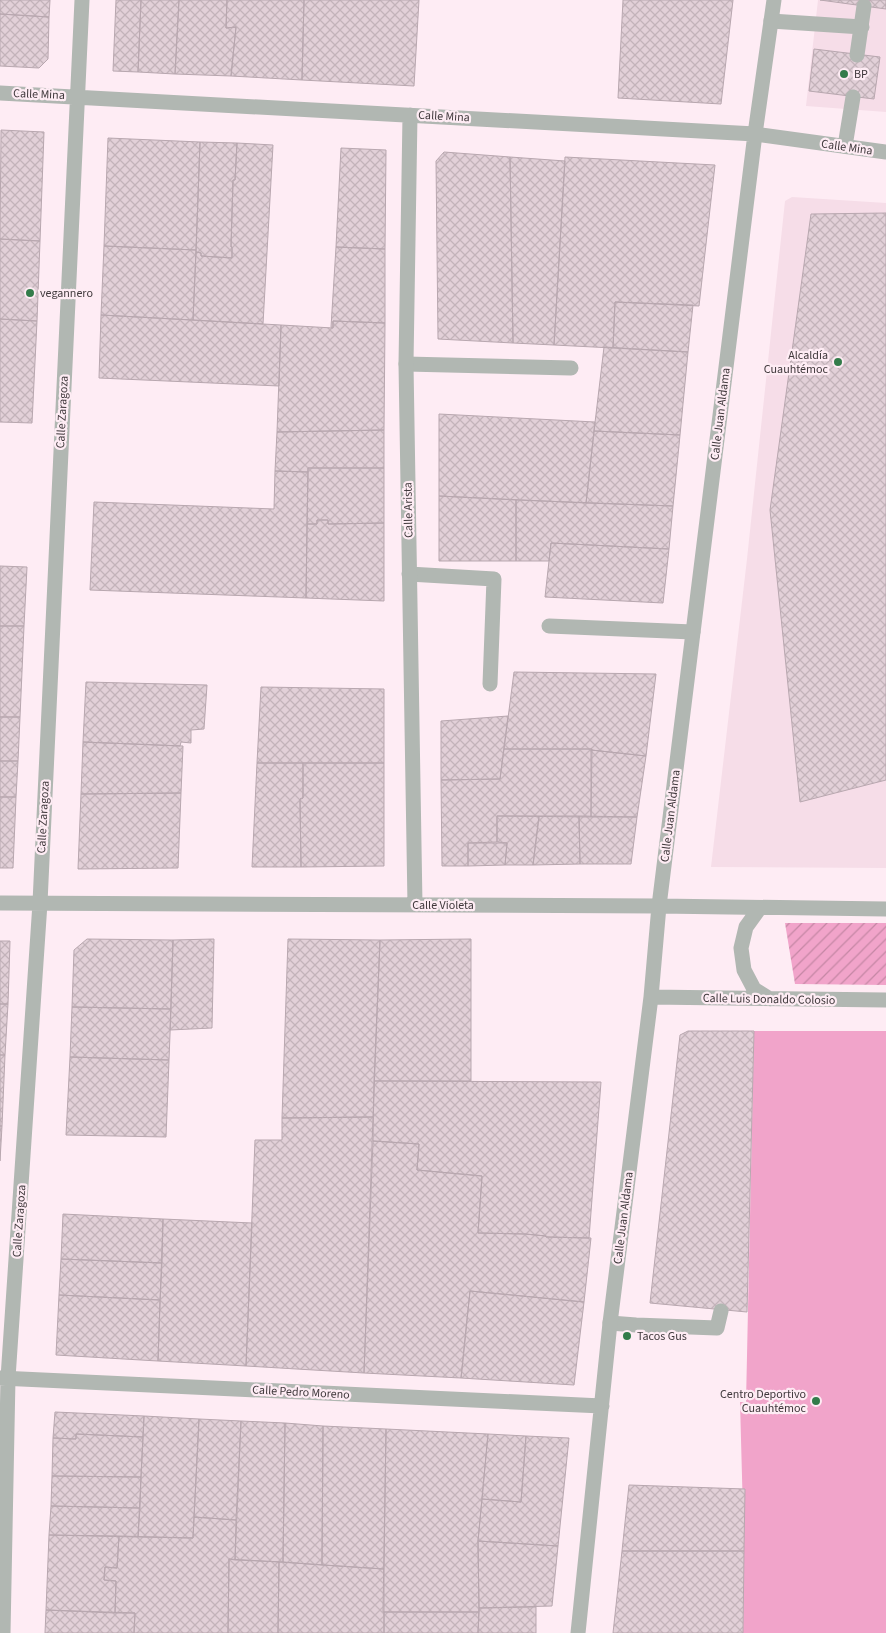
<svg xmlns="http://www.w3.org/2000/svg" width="886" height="1633" font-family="'Source Sans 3',sans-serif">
  <defs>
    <pattern id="garden-furrows" width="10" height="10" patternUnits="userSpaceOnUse" patternTransform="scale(1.25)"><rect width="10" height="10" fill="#f1a4ca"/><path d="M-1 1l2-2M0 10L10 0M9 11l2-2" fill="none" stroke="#c587a5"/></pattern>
    <pattern id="building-cross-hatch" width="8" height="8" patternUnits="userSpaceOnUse" patternTransform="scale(1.25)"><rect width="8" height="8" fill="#e2d0d8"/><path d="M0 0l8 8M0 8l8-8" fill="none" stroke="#c3b3ba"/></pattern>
  </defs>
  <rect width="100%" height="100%" fill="#feecf4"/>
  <!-- built -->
  <path fill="#f6dde8" d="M818 0H886V112L806 106Z
    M792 197 886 203V868L711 867 747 559 785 201Z"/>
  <!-- garden -->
  <path fill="url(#garden-furrows)" d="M785 923H886V985L795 984Z"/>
  <!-- pitch -->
  <path fill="#f1a4ca" d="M754 1031H886V1633H743L744 1551 740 1402H746Z"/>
  <!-- building -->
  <path fill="url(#building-cross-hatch)" stroke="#b8a7af" d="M0 0H50L49 17 0 14Z
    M116 0H141L138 72 113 71Z
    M141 0H179L175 74 138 72Z
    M179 0H227L226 28 236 27 231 76 175 74Z
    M227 0H304L302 80 231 76 236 27 226 28Z
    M304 0H419L414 86 302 80Z
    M623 0H733L721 104 618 98Z
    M820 0H886V9Z
    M0 14 49 17 48 59 39 68 0 66Z
    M814 49 880 57 874 99 809 91Z
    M1 130 44 132 40 241 0 239Z
    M108 138 200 142 196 250 104 246Z
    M200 142 237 143 235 180H233L231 247H232V258L201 256V253L196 252Z
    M237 143 273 145 263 324 193 320 196 252 201 253V256L232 258V247H231L233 180H235Z
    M341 148 386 150 385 249 336 247Z
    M444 152 510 157 513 343 438 339 436 161Z
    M510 157 565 161 554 345 513 343Z
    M565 157 715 165 699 306 615 302 613 348 554 345Z
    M886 213V780L800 802 770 510 811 214Z
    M0 239 40 241 37 321 0 319Z
    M104 246 196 250 193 320 101 315Z
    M336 247 385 249V323L333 321V328L331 327Z
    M615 302 693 305 688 352 613 348Z
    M101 315 281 325 279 386 99 378Z
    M0 319 37 321 32 423 0 422Z
    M333 321 385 323 384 430 277 432 281 325 333 328Z
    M604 347 688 352 680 435 594 431Z
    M439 414 595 422 586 503 439 496Z
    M384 430V468H308V472L275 471 277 432Z
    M594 431 680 435 673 506 586 503Z
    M308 468H384V523L328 524V520H317V524H307Z
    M275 471 308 472 306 598 90 590 94 502 274 509Z
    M439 496 516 500V561H439Z
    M516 500 673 506 669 549 551 543 549 561H516Z
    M317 520H328V524L384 523V601L306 598 307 524H317Z
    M551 543 669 549 663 603 545 597Z
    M0 566 27 567 24 626H0Z
    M0 626H24L20 717H0Z
    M514 672 656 674 646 756 591 750 592 749H504Z
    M86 682 207 685 204 729 191 730V743L181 742 180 746 83 742Z
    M261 687 384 689V763H257Z
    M508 716 500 779 441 780V721Z
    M0 717H20L18 761H0Z
    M83 742 183 746 181 793 81 794Z
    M504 749H592L591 817 497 816V842L468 843V866H442L441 780 500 779Z
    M591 750 646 756 637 817H591Z
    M0 761H18L16 797H0Z
    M257 763H303V798L300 799 301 867H252Z
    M303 763H384V866L301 867 300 799 303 798Z
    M181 793 178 868 78 869 81 794Z
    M0 797H16L13 868H0Z
    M497 816H539L533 865H505L507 843 497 842Z
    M539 816H579L580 864 533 865Z
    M579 816 637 817 631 864H580Z
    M468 843H507L505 865 468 866Z
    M87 939 173 940 171 1009 72 1007 74 950Z
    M214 939 212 1028 170 1030 173 940Z
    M288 939 380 940 373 1117 282 1118Z
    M471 939V1081H374L380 940Z
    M0 941H10L8 1004H0Z
    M0 1004H8L5 1055H0Z
    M72 1007 171 1009 169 1060 70 1057Z
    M688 1031H754L747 1312 650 1303 680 1035Z
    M0 1055H5L2 1126H0Z
    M70 1057 169 1060 166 1137 66 1135Z
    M374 1081 601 1082 589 1238 546 1237V1236L525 1234 478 1233 482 1176 417 1170 419 1144 373 1141Z
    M373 1117 364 1373 246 1366 255 1140H282V1118Z
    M0 1126H2L0 1161Z
    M373 1141 419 1144 417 1170 482 1176 478 1233 525 1234 546 1236V1237L591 1238 584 1302 470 1291 461 1378 364 1373Z
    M63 1214 163 1219 162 1263 61 1259Z
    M163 1219 252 1223 246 1366 158 1361Z
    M61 1259 162 1263 160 1300 59 1295Z
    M470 1291 584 1302 574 1385 461 1378Z
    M59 1295 160 1300 158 1361 56 1355Z
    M55 1412 144 1416 143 1437 76 1434V1439L53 1438Z
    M144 1416 199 1419 193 1538 138 1537Z
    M199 1419 241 1421 236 1520 194 1517Z
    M241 1421 285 1423 283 1562 235 1560Z
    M285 1423 323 1426 322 1565 283 1562Z
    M323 1426 386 1429 384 1569 322 1565Z
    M386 1429 488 1434 478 1541 479 1612H383Z
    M76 1434 143 1437 141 1477 52 1476 53 1438 76 1439Z
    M488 1434 526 1436 521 1502 482 1499Z
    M526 1436 569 1438 558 1546 478 1541 482 1499 521 1502Z
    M52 1476 141 1477 140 1508 51 1506Z
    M629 1485 745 1489 744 1551H622Z
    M51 1506 140 1508 138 1537 49 1535Z
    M194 1517 236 1520 235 1560 229 1559 228 1633H134L135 1613H115L116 1581 104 1580 105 1567 117 1568 119 1536 193 1538Z
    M49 1535 119 1536 117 1568 105 1567 104 1580 116 1581 115 1613 46 1610Z
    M478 1541 558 1546 552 1606 479 1608Z
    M622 1551H744L743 1633H613Z
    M229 1559 279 1562 278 1633H228Z
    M279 1562 384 1569V1633H278Z
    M536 1607V1633H478L479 1608Z
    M46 1610 135 1613 134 1633H45Z
    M384 1612H479L478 1633H384Z"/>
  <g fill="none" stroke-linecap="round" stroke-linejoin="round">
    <!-- service -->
    <path stroke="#b1b7b2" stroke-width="15" d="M771 21 862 27
      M857 55 864 6
      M845 146 853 97
      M406 364 571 368
      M409 574 494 579 490 684
      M549 626 693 632
      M610 1323 636 1325 717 1328 721 1311"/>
    <!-- minor -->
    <path stroke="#b1b7b2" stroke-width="15" d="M0 93 755 134 886 152
      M410 115 406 364 415 905
      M0 903 659 906 886 909
      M759 909 746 927 741 948 744 970 754 989 770 999
      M651 997 886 1000
      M0 1378 602 1406
      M3 1633 8 1378 40 903 82 0
      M578 1633 610 1323 651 997 659 906 755 134 774 0"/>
  </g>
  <!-- markers -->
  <g fill="#337c4a" stroke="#feecf4" stroke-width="2">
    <circle cx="844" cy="74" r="5"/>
    <circle cx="30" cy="293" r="5"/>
    <circle cx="838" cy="362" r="5"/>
    <circle cx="627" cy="1336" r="5"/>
    <circle cx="816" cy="1401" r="5"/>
  </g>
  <g text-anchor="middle" stroke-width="4.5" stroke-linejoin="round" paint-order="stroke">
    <!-- poi labels -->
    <g font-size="12" fill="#3f383b" stroke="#feecf4" text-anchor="start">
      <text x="854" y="78">BP</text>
      <text x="40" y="297">vegannero</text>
      <text x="828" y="359" text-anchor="end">Alcaldía<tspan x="828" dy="14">Cuauhtémoc</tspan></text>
      <text x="637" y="1340">Tacos Gus</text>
      <text x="806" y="1398" text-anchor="end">Centro Deportivo<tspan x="806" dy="14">Cuauhtémoc</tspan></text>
    </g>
    <!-- street labels -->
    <g font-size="12" fill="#3f383b" stroke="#feecf4">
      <text transform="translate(39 94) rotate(2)" y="4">Calle Mina</text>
      <text transform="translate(444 116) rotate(3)" y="4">Calle Mina</text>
      <text transform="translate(847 147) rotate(8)" y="4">Calle Mina</text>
      <text transform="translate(62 412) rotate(-87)" y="4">Calle Zaragoza</text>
      <text transform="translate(720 414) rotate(-83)" y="4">Calle Juan Aldama</text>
      <text transform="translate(408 510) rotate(-91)" y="4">Calle Arista</text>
      <text transform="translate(670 816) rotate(-83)" y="4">Calle Juan Aldama</text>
      <text transform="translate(43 817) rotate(-87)" y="4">Calle Zaragoza</text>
      <text x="443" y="909">Calle Violeta</text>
      <text transform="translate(769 999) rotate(1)" y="4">Calle Luis Donaldo Colosio</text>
      <text transform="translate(623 1218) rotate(-83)" y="4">Calle Juan Aldama</text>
      <text transform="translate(19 1221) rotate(-86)" y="4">Calle Zaragoza</text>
      <text transform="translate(301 1392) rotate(3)" y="4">Calle Pedro Moreno</text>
    </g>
  </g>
</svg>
